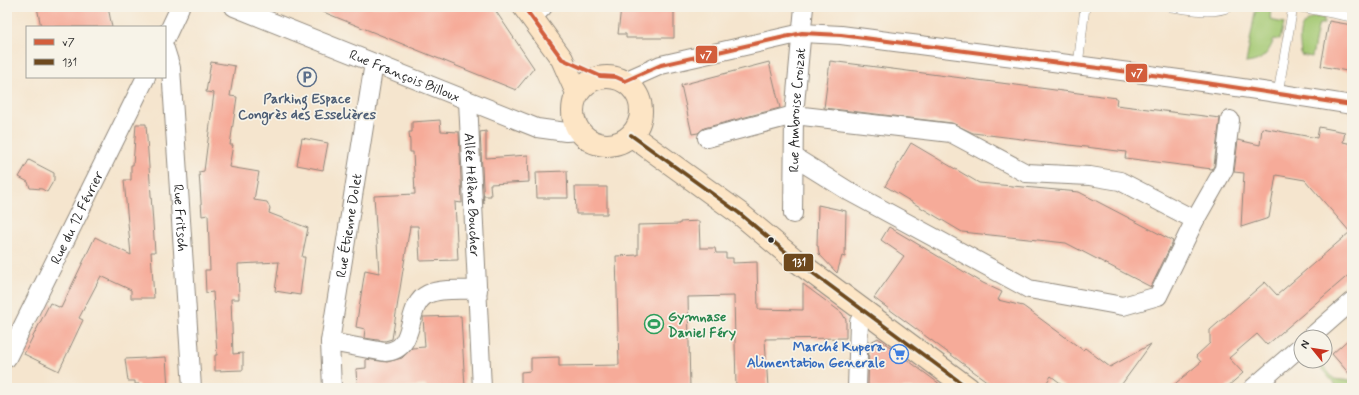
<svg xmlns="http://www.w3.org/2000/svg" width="1359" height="395" font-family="Mynerve,sans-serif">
  <rect width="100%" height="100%" fill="#f7f3e8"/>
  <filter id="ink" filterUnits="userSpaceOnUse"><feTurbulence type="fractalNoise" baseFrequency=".025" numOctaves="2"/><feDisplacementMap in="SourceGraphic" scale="8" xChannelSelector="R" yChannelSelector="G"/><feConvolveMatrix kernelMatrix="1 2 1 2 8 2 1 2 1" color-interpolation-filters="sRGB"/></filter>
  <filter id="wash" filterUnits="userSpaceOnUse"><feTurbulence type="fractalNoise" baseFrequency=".012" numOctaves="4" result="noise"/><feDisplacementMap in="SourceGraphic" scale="16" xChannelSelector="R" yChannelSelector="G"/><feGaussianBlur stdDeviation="0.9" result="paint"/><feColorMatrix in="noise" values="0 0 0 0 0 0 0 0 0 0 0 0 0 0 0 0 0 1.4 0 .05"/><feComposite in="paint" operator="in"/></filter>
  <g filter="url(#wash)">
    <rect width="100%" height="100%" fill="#f5e5ce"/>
    <!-- green -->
    <path fill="#a4c973" stroke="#687a4f" d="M1256 7H1271L1270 20 1284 23 1280 40 1274 39C1269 53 1262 62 1246 63Z
      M1314 17 1324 18V24H1319L1318 27 1312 57 1301 55C1300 40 1295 25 1314 17Z
      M1315 361H1319L1334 379 1352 381V388H1338Z"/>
    <g id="blocks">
      <!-- building -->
      <path fill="#f6ab99" d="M37 7H108L112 27H41Z
        M311 7H493L534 68 516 90Z
        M621 7H674V38H626V34H618Z
        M1329 21 1352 25V72L1321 66Z
        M830 61 1117 98 1116 105 1220 118 1214 166 1212 169 1125 158 1126 152 973 133 952 123 824 108Z
        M211 62 235 66 230 96 237 97 230 145H233L229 167 259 172 254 200 267 202 270 208 269 213 308 228 302 257H305L300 295 275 291 279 262 238 264 239 299H231L233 354 243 353V370L215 371V355H217L213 292 206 293 205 270H210L208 215 202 216 199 172 204 171 214 93 206 92Z
        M769 62 780 108 704 128 698 133 692 134 681 85Z
        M440 120 441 131 459 132 462 203 455 202 458 260 420 261 418 226H410L392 339 385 341 364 338 365 329 356 327 365 270 379 273 374 196 415 194 413 152H410V142L409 132H412V122Z
        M136 124H146L155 252H151L154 298H131V290L101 276 79 318 83 320 59 371 24 354 50 303 61 308 95 237 131 255 124 180H131V165H133Z
        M1319 127 1345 132 1343 142 1352 144V272L1267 345 1257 334 1229 358 1243 373 1226 388H1170L1201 362 1196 356 1210 343V330L1265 282 1277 295 1350 232 1305 180 1276 175 1269 218 1241 227 1244 173 1234 172 1238 140 1260 145 1262 128 1317 138Z
        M486 131V158L528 155 529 182 490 184 491 196H483L484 204 480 132Z
        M302 138 328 143 323 170 297 165Z
        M911 143 979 183 1079 192 1173 241 1151 287 1066 243 962 232 885 186Z
        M29 160 54 173V180L47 192 42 189 30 188 28 182 19 177Z
        M567 171 568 198H537L536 172Z
        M575 187H607V214H576Z
        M818 205 846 211 845 257 842 256 837 273 819 254 818 246H817Z
        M699 221 700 248H715L716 253H726V258H733V263L757 262 758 309 803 310V284L842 313 846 320V338L765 339 768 388H736L734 296 688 297 690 388H521V372L531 371V358L559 357V366L619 365 616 256 638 255V225L680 224V222Z
        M889 227 983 283 1002 292 998 300 1023 306 1083 350 1085 348 1110 367 1151 344 1119 388H1067L1051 376 1043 388H996L874 298 904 256 881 240Z
        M461 316 465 388H427L426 385 396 388 357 387 356 369 366 368V359L387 362 402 358 412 348 425 347 423 317Z
        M1352 336V377L1332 354Z
        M878 338 945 388H868L869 343Z
        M166 357 168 388H139V384H135V381H128L125 359Z"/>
    </g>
  </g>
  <g filter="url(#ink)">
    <use href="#blocks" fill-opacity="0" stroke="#90887c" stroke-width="1"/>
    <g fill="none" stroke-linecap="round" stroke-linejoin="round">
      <!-- lane casing -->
      <g stroke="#90887c" stroke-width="10">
        <path id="lane" d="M1171 7C1189 9 1212 15 1229 7
          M1301 7 1352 17
          M1078 65 1085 7
          M1278 93 1293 7"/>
      </g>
      <!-- street casing -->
      <g stroke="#90887c" stroke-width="20">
        <g id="street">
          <path id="s1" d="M234 7 537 128 566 132 579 131"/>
          <path d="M532 18 543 7"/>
          <path d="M165 39 180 7"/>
          <path id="s2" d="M165 49 171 68 192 388"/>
          <path d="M625 81 661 65 802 33 841 35C1011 57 1182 77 1352 105"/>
          <path id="s3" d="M468 101 482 388"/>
          <path d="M707 138 794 115 951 133 1026 173 1090 176 1120 181 1195 220"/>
          <path d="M794 157 850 192 1029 289 1123 306 1158 296 1195 220 1224 169 1230 120"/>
          <path id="s4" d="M793 214 794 115 804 7"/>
          <path d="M1311 337 1352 301"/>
          <path d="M330 342 385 352C419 350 403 306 428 294 441 288 463 290 478 290"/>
          <path id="s5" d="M7 358 146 77"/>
          <path id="s6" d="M332 388 330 342 374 63"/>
          <path d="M857 388 859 322 866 312"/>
          <path d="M1253 388 1301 346"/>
        </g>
      </g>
      <!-- secondary casing -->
      <g stroke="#90887c" stroke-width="24">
        <path id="secondary" d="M524 7 562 59 577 93
          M573 111a34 34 0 1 1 68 0a34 34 0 1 1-68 0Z
          M631 135 739 213 794 259 968 388"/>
      </g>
      <!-- lane -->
      <use href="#lane" stroke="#fff" stroke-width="9"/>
      <!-- street -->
      <use href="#street" stroke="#fff" stroke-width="18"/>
      <!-- secondary -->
      <use href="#secondary" stroke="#fde5c5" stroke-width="22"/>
      <!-- bus-1 casing -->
      <g stroke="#f7f3e8" stroke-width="7">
        <path id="bus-1" d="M524 7 562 59 600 76 616 77 625 81 661 65 802 33 841 35 1160 76 1352 105"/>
      </g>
      <!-- bus-2 casing -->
      <g stroke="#f7f3e8" stroke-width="7">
        <path id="bus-2" d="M631 135 739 213 794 259 968 388"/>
      </g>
      <!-- bus-1 -->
      <use href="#bus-1" stroke="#d35e3c" stroke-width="4"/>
      <!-- bus-2 -->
      <use href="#bus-2" stroke="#6e491e" stroke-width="4"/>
    </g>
  </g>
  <!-- icons -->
  <defs>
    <g id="parking-ring" transform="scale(1)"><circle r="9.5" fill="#f7f3e8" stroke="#5c6f8a" stroke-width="1.5"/><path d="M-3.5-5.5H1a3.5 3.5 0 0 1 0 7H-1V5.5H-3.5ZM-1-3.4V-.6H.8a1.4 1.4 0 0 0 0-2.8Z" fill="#5c6f8a"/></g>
    <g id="stadium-ring" transform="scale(1)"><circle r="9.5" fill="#f7f3e8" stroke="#2e9e5b" stroke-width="1.5"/><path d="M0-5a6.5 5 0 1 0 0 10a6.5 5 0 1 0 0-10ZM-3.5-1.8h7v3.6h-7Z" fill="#2e9e5b"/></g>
    <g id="supermarket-ring" transform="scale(1)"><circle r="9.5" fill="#f7f3e8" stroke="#3f7fe0" stroke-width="1.5"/><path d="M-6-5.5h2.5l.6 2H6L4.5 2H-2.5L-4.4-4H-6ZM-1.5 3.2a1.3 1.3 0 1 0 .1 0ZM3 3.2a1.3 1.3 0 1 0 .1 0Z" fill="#3f7fe0"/></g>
  </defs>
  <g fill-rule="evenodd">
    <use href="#parking-ring" x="307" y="77"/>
    <use href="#stadium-ring" x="654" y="324"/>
    <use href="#supermarket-ring" x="899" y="354"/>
  </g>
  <!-- markers -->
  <circle fill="#2b2b2b" stroke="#f7f3e8" stroke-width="1.5" cx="771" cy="240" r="3.5"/>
  <g text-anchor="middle" stroke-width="3.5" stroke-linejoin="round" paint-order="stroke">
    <!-- street labels -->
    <g font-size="14" fill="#2b2b2b" stroke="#f7f3e8">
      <text dy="5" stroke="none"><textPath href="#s1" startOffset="184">Rue François Billoux</textPath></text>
      <text dy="5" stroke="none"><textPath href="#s4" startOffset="104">Rue Ambroise Croizat</textPath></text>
      <text dy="5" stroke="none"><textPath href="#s3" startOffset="94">Allée Hélène Boucher</textPath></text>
      <text dy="5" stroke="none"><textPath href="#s5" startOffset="157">Rue du 12 Février</textPath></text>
      <text dy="5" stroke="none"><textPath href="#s2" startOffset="170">Rue Fritsch</textPath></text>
      <text dy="5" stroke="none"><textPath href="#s6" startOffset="164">Rue Étienne Dolet</textPath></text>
    </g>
    <!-- service labels -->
    <g font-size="14" font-weight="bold" fill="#4e5e75" stroke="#f7f3e8">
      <text x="307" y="103">Parking Espace<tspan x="307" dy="16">Congrès des Esselières</tspan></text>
    </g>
    <!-- leisure labels -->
    <g font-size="14" font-weight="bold" fill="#27864d" stroke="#f7f3e8" text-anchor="start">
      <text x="668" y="321">Gymnase<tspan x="668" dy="16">Daniel Féry</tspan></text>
    </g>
    <!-- shop labels -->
    <g font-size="14" font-weight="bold" fill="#366cbe" stroke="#f7f3e8" text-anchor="end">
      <text x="885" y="351">Marché Kupera<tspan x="885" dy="16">Alimentation Generale</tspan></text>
    </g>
  </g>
  <g stroke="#f7f3e8" stroke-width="1.5">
    <rect x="695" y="45" width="23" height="19" rx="4" fill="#d35e3c"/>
    <rect x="1125" y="63" width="23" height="20" rx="4" fill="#d35e3c"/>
    <rect x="783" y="253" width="31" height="19" rx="4" fill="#6e491e"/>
  </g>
  <g font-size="11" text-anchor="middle" font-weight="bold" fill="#fff">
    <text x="706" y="59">v7</text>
    <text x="1137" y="77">v7</text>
    <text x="799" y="266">131</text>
  </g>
  <!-- margin -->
  <rect width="1359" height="395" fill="none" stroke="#f7f3e8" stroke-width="24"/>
  <!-- legend -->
  <rect x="26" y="26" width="140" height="52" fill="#f7f3e8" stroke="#a5a39c"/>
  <rect x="34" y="39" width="20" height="6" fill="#d35e3c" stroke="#a5a39c"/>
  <text x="62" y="46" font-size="12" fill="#2b2b2b">v7</text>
  <rect x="34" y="59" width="20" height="6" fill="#6e491e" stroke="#a5a39c"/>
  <text x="62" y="66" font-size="12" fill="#2b2b2b">131</text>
  <!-- north arrow -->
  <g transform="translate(1313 349) rotate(300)"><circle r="19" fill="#f7f3e8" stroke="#a5a39c"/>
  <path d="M0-3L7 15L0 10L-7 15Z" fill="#c8321e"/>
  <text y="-6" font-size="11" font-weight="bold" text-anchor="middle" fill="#2b2b2b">N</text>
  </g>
</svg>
